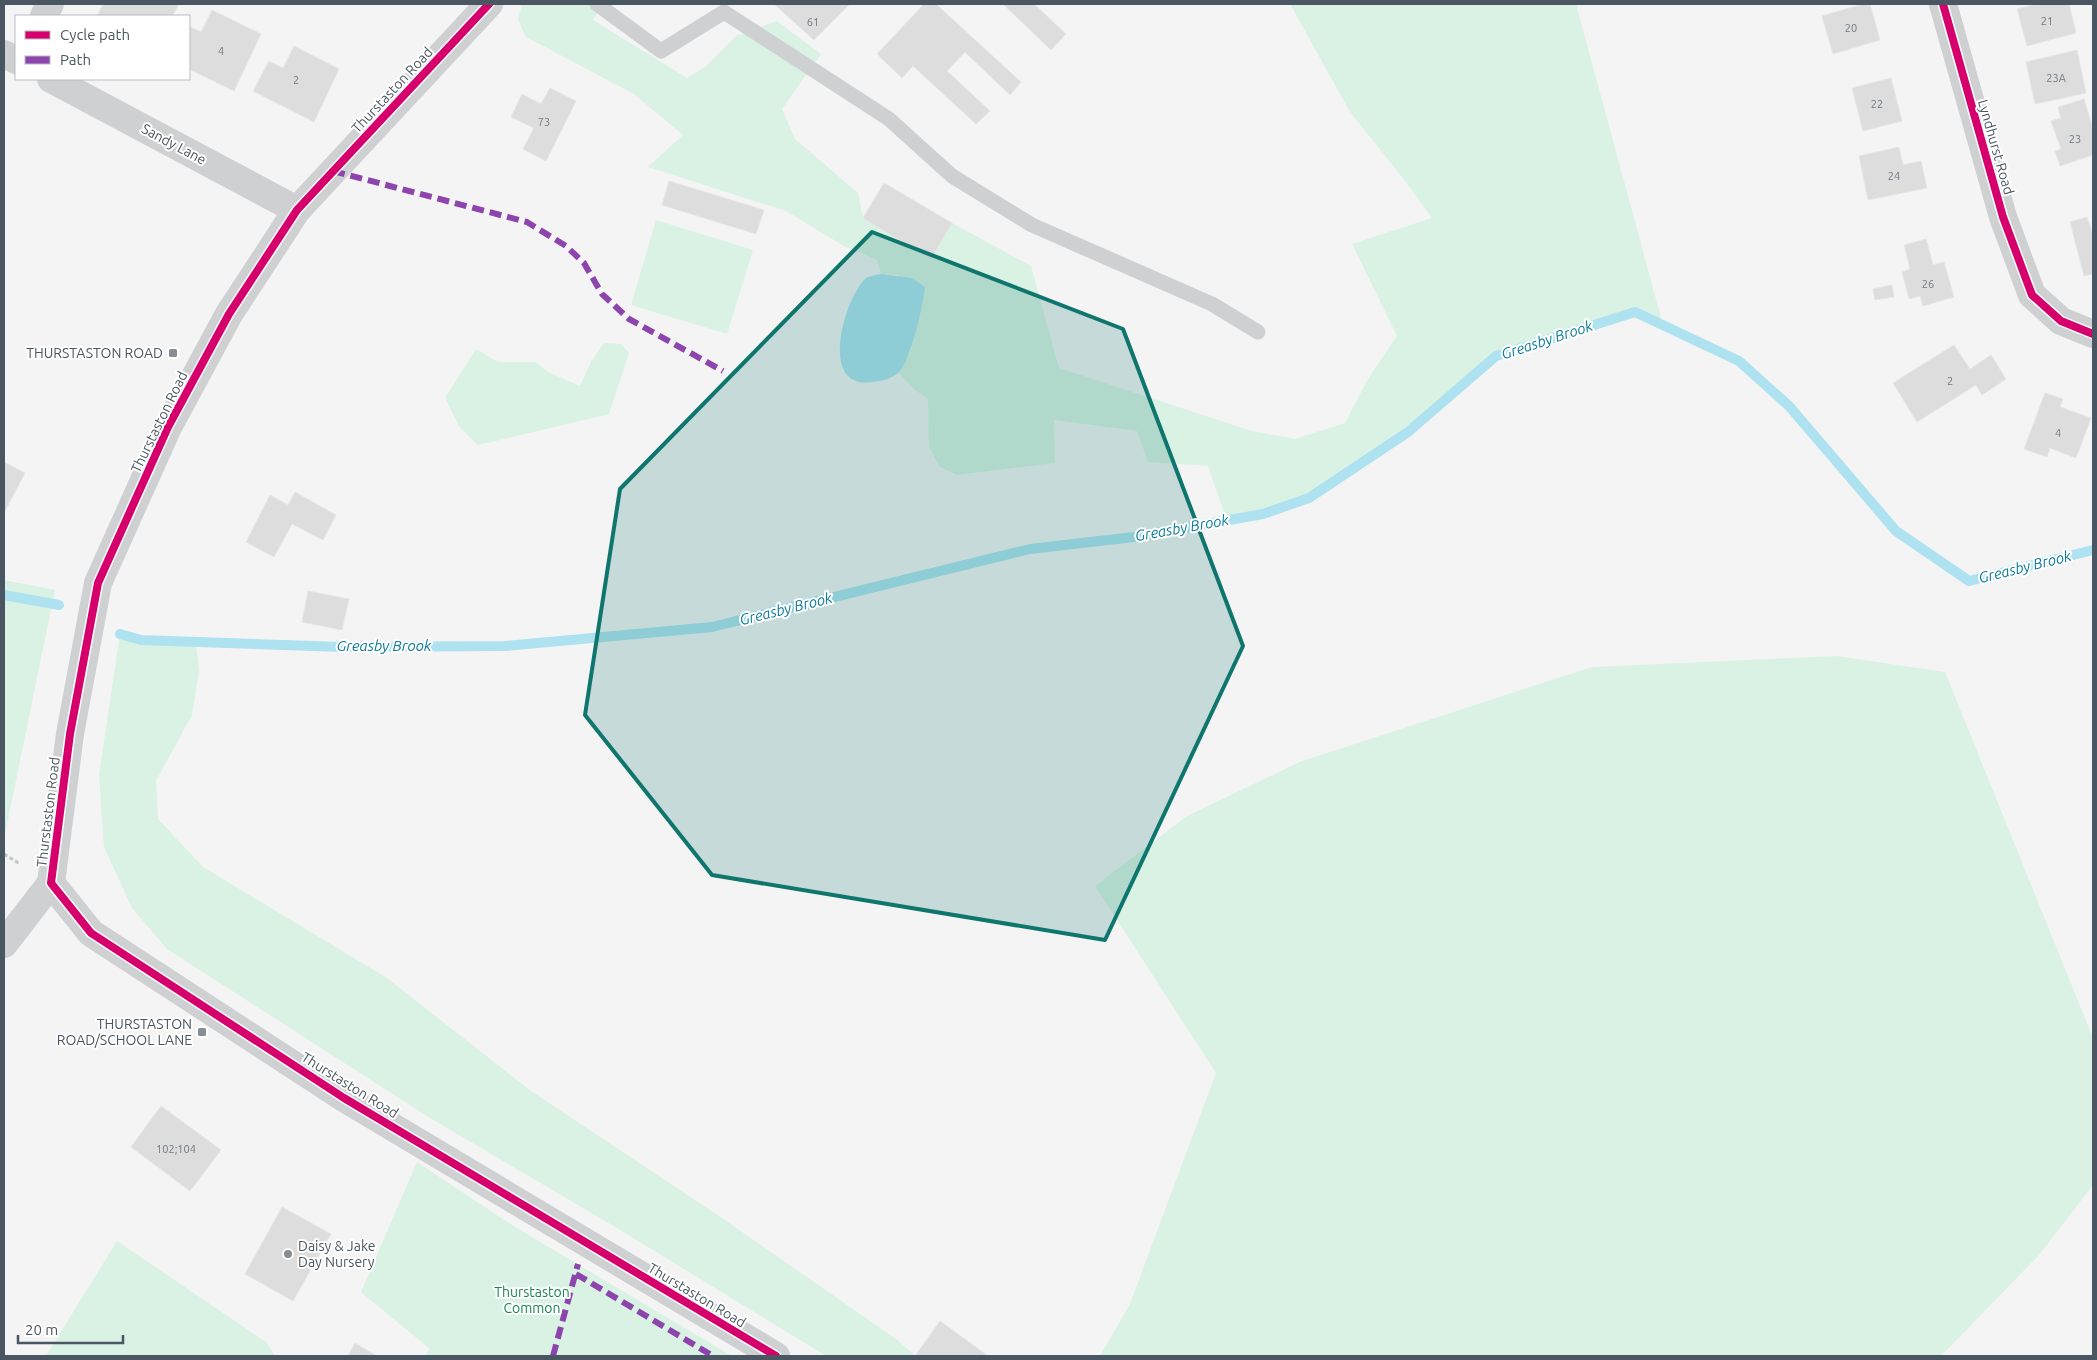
<svg xmlns="http://www.w3.org/2000/svg" width="2097" height="1360" font-family="Ubuntu,sans-serif">
  <rect width="100%" height="100%" fill="#f4f4f4"/>
  <!-- green -->
  <path fill="#d9f2e3" d="M522 4H603L593 20 687 78 705 67 736 36 777 21 821 54 782 109 795 139 858 193 863 218 931 258 952 223 1031 266 1059 368 1252 431 1295 439 1345 423 1369 377 1397 336 1352 244 1432 218 1406 182 1350 112 1290 4H1576L1663 325 1635 312 1496 356 1408 432 1309 498 1263 514 1227 521 1208 466 1148 462 1137 431 1054 420 1055 463 956 475 940 467 929 447 928 399 915 390 898 372 911 351 916 327 898 275 881 274 877 260 844 246 786 211 648 167 683 135 634 94 526 37 518 20Z
    M656 220 753 250 727 334 631 305Z
    M604 343 621 344 629 353 609 414 478 445 460 428 445 398 476 349 498 362H535L548 372 580 386 591 362Z
    M4 580 55 590 4 839Z
    M120 634 141 640 196 642 199 671 192 715 156 781 158 819 203 867 387 978 531 1091 722 1218 896 1339 916 1356H826L617 1228 430 1118 167 949 132 908 104 847 99 775Z
    M1836 656 1945 672 2093 1038V1185L2039 1255 1941 1356H1100L1130 1304 1216 1073 1095 886 1187 816 1302 761 1592 667Z
    M417 1162 515 1227 732 1356H425L430 1349 361 1292Z
    M117 1241 266 1342 275 1356H46Z"/>
  <!-- water -->
  <path fill="#aee2f0" d="M881 274 912 278 925 287C923 305 911 361 898 373 891 379 882 381 873 382 864 383 855 383 848 376 829 356 847 299 864 280 867 276 876 275 881 274Z"/>
  <g fill="none" stroke-linecap="round" stroke-linejoin="round">
    <!-- stream -->
    <path stroke="#aee2f0" stroke-width="10" d="M4 595 59 605
      M120 634 141 640 342 647 506 646 712 627 1030 549 1134 537 1263 514 1309 498 1408 432 1496 356 1635 312 1739 361 1789 406 1896 531 1969 581 2093 550"/>
  </g>
  <!-- building -->
  <path fill="#ddddde" stroke="#e5e6e7" d="M103 4H179L172 16H97Z
    M774 4H850L814 40Z
    M924 4H936L1021 82 1010 95 965 52 947 71 990 111 976 124 913 66 902 78 877 54Z
    M1003 4H1034L1066 34 1051 50Z
    M1863 4H1870L1880 40 1833 54 1822 16Z
    M2037 4H2069L2076 33 2027 46 2017 9Z
    M212 10 261 34 234 91 189 69V29L190 27 201 32Z
    M294 46 339 69 314 122 253 91 269 61 283 68Z
    M2077 50 2086 93 2035 104 2026 62Z
    M1891 78 1902 121 1863 131 1852 88Z
    M550 88 576 101 546 161 523 149 534 128 511 117 522 94 541 104Z
    M2084 99 2093 129V155L2060 166 2055 151 2061 149 2051 121 2061 118 2058 107Z
    M1899 147 1903 165 1921 161 1927 188 1868 200 1859 156Z
    M669 181 764 210 756 234 662 205Z
    M884 183 952 223 931 259 863 218Z
    M2087 217 2093 235V274L2084 276 2070 222Z
    M1926 239 1933 265 1944 262 1954 297 1923 306 1920 296 1909 299 1902 272 1910 269 1904 245Z
    M1892 285 1894 297 1875 300 1873 289Z
    M1954 345 1970 369 1991 355 2006 379 1982 395 1976 385 1917 422 1893 383Z
    M2045 393 2063 399 2060 407 2091 418 2076 458 2050 448 2047 457 2024 449Z
    M4 462 25 473 5 511 4 510Z
    M295 492 336 515 323 540 292 524 274 557 246 542 270 495 288 505Z
    M308 591 349 599 342 630 302 622Z
    M161 1106 221 1150 190 1191 131 1147Z
    M282 1207 331 1234 293 1301 245 1274Z
    M940 1321 988 1356H915Z
    M355 1343 377 1356H348Z"/>
  <g fill="none" stroke-linecap="round" stroke-linejoin="round">
    <!-- path -->
    <path stroke="#bcc7c4" stroke-width="3" stroke-dasharray="4 2.5" stroke-linecap="butt" d="M4 854 20 864"/>
    <!-- service -->
    <path stroke="#ced0d2" stroke-width="15" d="M597 4 661 51 724 12 889 119 952 176 1032 225 1212 304 1258 332"/>
    <!-- minor -->
    <path stroke="#ced0d2" stroke-width="28" d="M1943 4 2003 217 2032 295 2061 321 2093 334
      M44 16 50 4
      M4 54 16 60
      M51 79 297 210
      M4 944 51 883"/>
    <!-- tertiary -->
    <path stroke="#ced0d2" stroke-width="28" d="M489 4 297 210 229 314 168 427 98 583 70 734 51 883 91 933 344 1098 776 1356"/>
    <!-- quiet -->
    <path stroke="#8e44ad" stroke-width="6" stroke-dasharray="12 6" stroke-linecap="butt" d="M333 171 527 222 566 246 584 263 602 294 629 319 723 371
      M576 1274 713 1356
      M553 1356 578 1264"/>
    <!-- cycleway casing -->
    <g stroke="#fff" stroke-width="11">
      <path id="cycleway" d="M489 4 297 210 229 314 168 427 98 583 70 734 51 883 91 933 344 1098 776 1356
        M1943 4 2003 217 2032 295 2061 321 2093 334"/>
    </g>
    <!-- cycleway -->
    <use href="#cycleway" stroke="#d6006c" stroke-width="8"/>
  </g>
  <!-- marked area -->
  <path fill="#0f766e" fill-opacity="0.2" stroke="#0f766e" stroke-width="4" stroke-linejoin="round" d="M872 232 1123 329 1243 646 1105 940 712 875 585 715 620 489Z"/>
  <!-- markers -->
  <g fill="#868d94" stroke="#fff" stroke-width="2">
    <rect x="168" y="348" width="10" height="10" rx="2.5"/>
    <rect x="197" y="1027" width="10" height="10" rx="2.5"/>
    <circle cx="288" cy="1254" r="5"/>
  </g>
  <g text-anchor="middle" stroke-width="4" stroke-linejoin="round" paint-order="stroke">
    <!-- number labels -->
    <g font-size="11" fill="#707881">
      <text x="2047" y="25">21</text>
      <text x="813" y="26">61</text>
      <text x="1851" y="32">20</text>
      <text x="221" y="55">4</text>
      <text x="2056" y="82">23A</text>
      <text x="296" y="84">2</text>
      <text x="1877" y="108">22</text>
      <text x="544" y="126">73</text>
      <text x="2075" y="143">23</text>
      <text x="1894" y="180">24</text>
      <text x="1928" y="288">26</text>
      <text x="1950" y="385">2</text>
      <text x="2058" y="437">4</text>
      <text x="176" y="1153">102;104</text>
    </g>
    <!-- street labels -->
    <g font-size="14" fill="#4a5661" stroke="#fff">
      <text transform="translate(392 90) rotate(-47)" y="5">Thurstaston Road</text>
      <text transform="translate(174 144) rotate(28)" y="5">Sandy Lane</text>
      <text transform="translate(1996 147) rotate(74)" y="5">Lyndhurst Road</text>
      <text transform="translate(159 422) rotate(-64)" y="5">Thurstaston Road</text>
      <text transform="translate(48 812) rotate(-83)" y="5">Thurstaston Road</text>
      <text transform="translate(350 1085) rotate(32)" y="5">Thurstaston Road</text>
      <text transform="translate(697 1295) rotate(31)" y="5">Thurstaston Road</text>
    </g>
    <!-- poi labels -->
    <g font-size="14" fill="#4a5661" stroke="#fff" text-anchor="end">
      <text x="163" y="358">THURSTASTON ROAD</text>
      <text x="192" y="1029">THURSTASTON<tspan x="192" dy="16">ROAD/SCHOOL LANE</tspan></text>
      <text x="298" y="1251" text-anchor="start">Daisy &amp; Jake<tspan x="298" dy="16">Day Nursery</tspan></text>
    </g>
    <!-- park labels -->
    <g font-size="14" fill="#17864f" stroke="#fff">
      <text x="532" y="1297">Thurstaston<tspan x="532" dy="16">Common</tspan></text>
    </g>
    <!-- water labels -->
    <g font-size="15" font-style="italic" fill="#0c7c9b" stroke="#fff">
      <text transform="translate(1547 340) rotate(-18)" y="5">Greasby Brook</text>
      <text transform="translate(1182 528) rotate(-10)" y="5">Greasby Brook</text>
      <text transform="translate(2025 567) rotate(-14)" y="5">Greasby Brook</text>
      <text transform="translate(786 609) rotate(-14)" y="5">Greasby Brook</text>
      <text x="384" y="651">Greasby Brook</text>
    </g>
  </g>
  <!-- border -->
  <rect width="2097" height="1360" fill="none" stroke="#4a5661" stroke-width="10"/>
  <!-- legend -->
  <rect x="15" y="15" width="175" height="65" fill="#ffffff" stroke="#b7bbc0"/>
  <rect x="25" y="31" width="25" height="8" fill="#d6006c" stroke="#b7bbc0"/>
  <text x="60" y="40" font-size="15" fill="#4a5661">Cycle path</text>
  <rect x="25" y="56" width="25" height="8" fill="#8e44ad" stroke="#b7bbc0"/>
  <text x="60" y="65" font-size="15" fill="#4a5661">Path</text>
  <!-- scale -->
  <path d="M18 1335v8h105v-8" fill="none" stroke="#4a5661" stroke-width="2.5"/>
  <text x="25" y="1335" font-size="15" fill="#4a5661" stroke="#ffffff" stroke-width="4" paint-order="stroke">20 m</text>
</svg>
